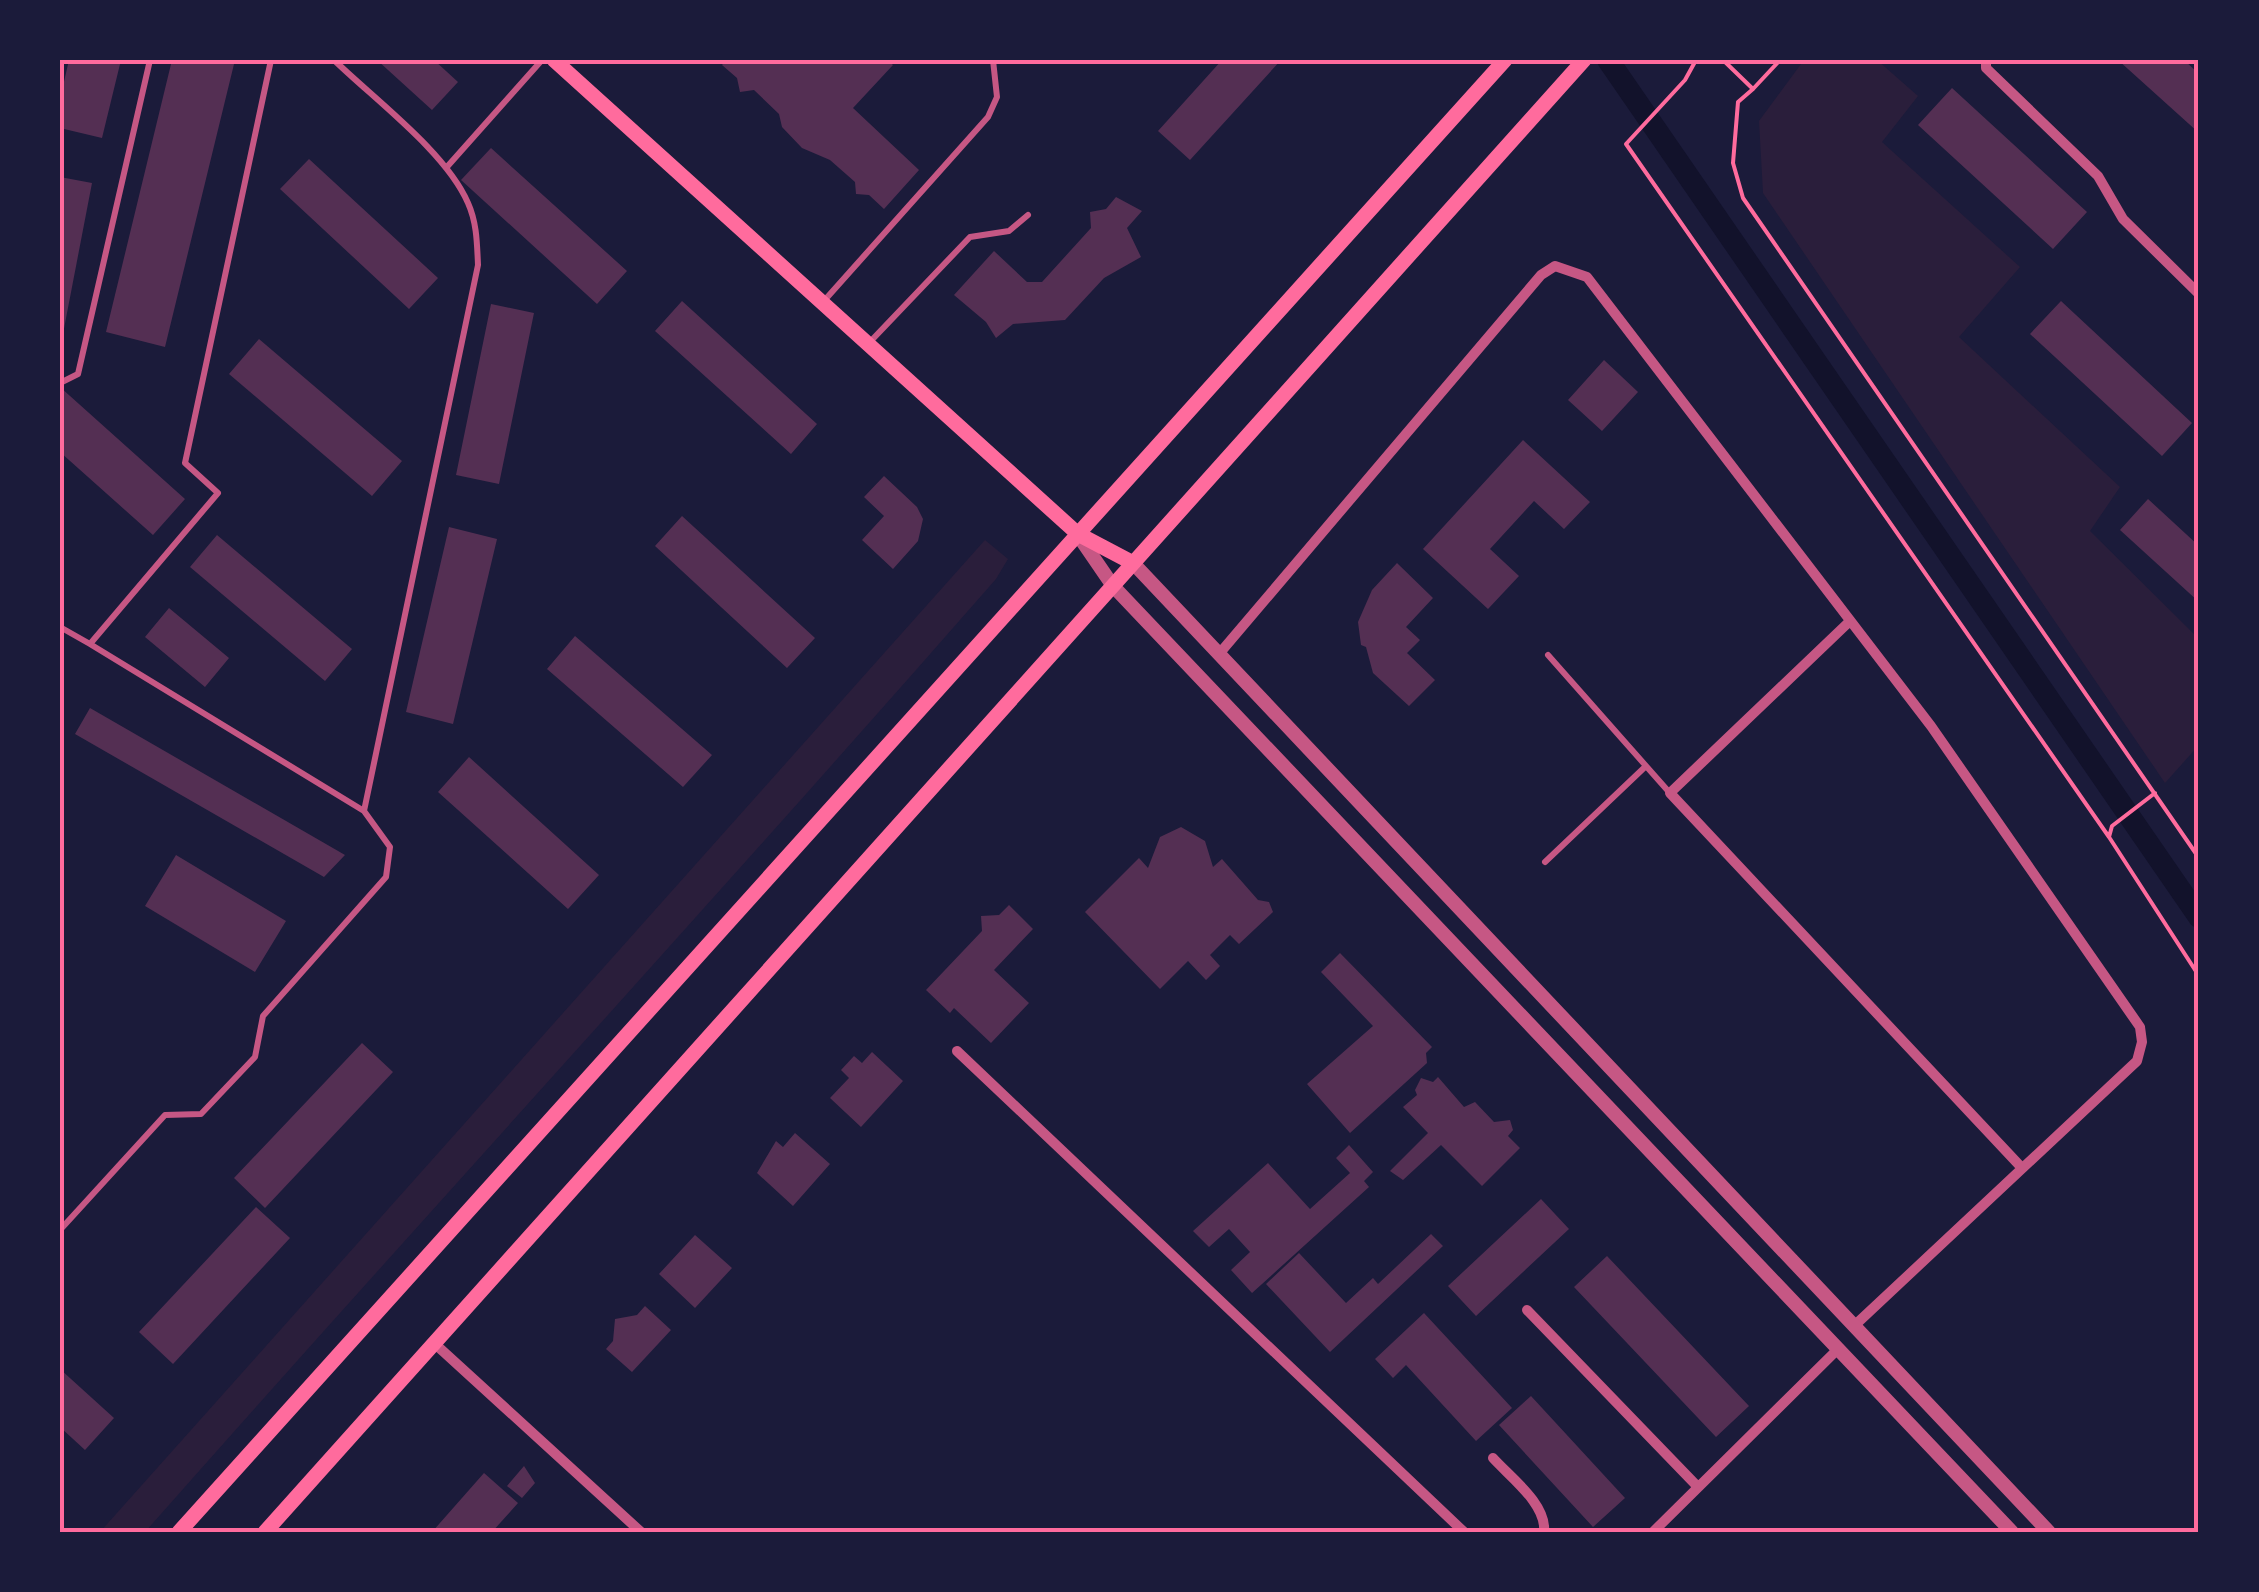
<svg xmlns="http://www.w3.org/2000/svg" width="2259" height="1592" font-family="'Work Sans',sans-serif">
  <rect width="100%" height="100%" fill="#1b1b3a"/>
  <!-- green -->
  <path fill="#2a1e3b" d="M1804 60H1877L1918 96 1882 142 2020 267 1959 337 2120 487 2090 531 2199 639V745L2165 783 1763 193 1759 121Z
    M985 540 1008 559 996 579C715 900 427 1213 145 1532H100Z"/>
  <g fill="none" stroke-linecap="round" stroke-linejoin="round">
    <!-- canal -->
    <path stroke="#12122b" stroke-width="22" d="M1608 60 2199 917"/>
  </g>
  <!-- building -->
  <path fill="#542f53" d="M69 60H121L102 138 60 128V99Z
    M172 60H235L165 347 106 332Z
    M377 60H434L458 82 432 110Z
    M726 60H888L893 65 853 108 919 170 884 209 869 195 856 194 855 182 830 160 802 148 782 127 779 114 754 90 740 92 737 78 722 65Z
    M1222 60H1281L1190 160 1158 131Z
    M2118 60H2184L2199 74V133Z
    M1952 88 2087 212 2053 249 1918 125Z
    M491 148 627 271 597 304 461 180Z
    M309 159 438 278 409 309 280 189Z
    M60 177 92 183 62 339H60Z
    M1116 197 1142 211 1127 228 1141 257 1104 278 1065 320 1013 324 996 338 986 322 954 295 994 251 1027 282H1042L1091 228 1090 212 1106 209Z
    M682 301 817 424 791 454 655 331Z
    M2061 301 2192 423 2162 456 2030 334Z
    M491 304 534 313 499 484 456 475Z
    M259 339 402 461 372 496 229 374Z
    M1604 360 1638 392 1602 431 1568 400Z
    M60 387 185 499 153 535 60 452Z
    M1523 440 1590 502 1564 529 1534 501 1490 549 1519 576 1488 609 1423 549Z
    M884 476 917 507 923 519 918 541 893 569 862 540 884 516 864 497Z
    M2148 499 2199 546V602L2120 530Z
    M682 516 815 638 787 668 655 546Z
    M449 527 497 539 453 724 406 712Z
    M217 535 352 649 325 681 190 567Z
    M1397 563 1433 598 1406 627 1420 640 1407 653 1435 680 1409 706 1373 673 1366 647 1361 645 1358 622 1372 590Z
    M169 608 229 658 205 687 145 637Z
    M575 636 712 755 683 787 547 669Z
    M90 708 345 855 324 877 75 734Z
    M469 757 599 875 568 909 438 792Z
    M1181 827 1205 841 1213 867 1222 859 1258 900 1269 902 1273 912 1239 944 1230 935 1210 955 1220 966 1206 980 1188 961 1160 989 1085 912 1139 858 1148 868 1160 837Z
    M176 855 286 921 255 972 145 906Z
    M1009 905 1033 929 994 970 1029 1003 991 1043 954 1008 950 1013 926 990 982 931 981 916 999 915Z
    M1340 953 1432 1047 1426 1053 1427 1063 1350 1133 1307 1084 1373 1026 1321 972Z
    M362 1043 393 1072 265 1208 234 1178Z
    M872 1052 903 1081 861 1127 830 1098 849 1078 841 1070 854 1056 862 1063Z
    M1438 1077 1464 1107 1475 1102 1494 1122 1510 1120 1513 1130 1508 1136 1520 1148 1482 1186 1441 1145 1403 1180 1390 1171 1428 1133 1403 1107 1417 1095 1415 1090 1421 1078 1433 1082Z
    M795 1133 830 1164 793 1206 757 1173 776 1141 783 1147Z
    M1349 1145 1373 1172 1364 1181 1369 1187 1252 1293 1231 1270 1250 1252 1229 1229 1209 1247 1193 1231 1268 1163 1310 1209 1350 1173 1336 1158Z
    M1541 1199 1569 1229 1476 1316 1448 1286Z
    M256 1207 290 1238 173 1364 139 1332Z
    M1431 1234 1443 1246 1330 1352 1266 1284 1299 1253 1346 1303 1373 1278 1378 1284Z
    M695 1235 732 1268 695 1308 659 1274Z
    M1607 1256 1749 1406 1716 1437 1574 1287Z
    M645 1306 671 1330 632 1372 606 1349 613 1341 615 1319 637 1315Z
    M1424 1313 1512 1408 1476 1441 1406 1365 1393 1378 1375 1359Z
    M60 1369 114 1418 85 1450 60 1427Z
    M1531 1396 1625 1498 1593 1527 1499 1425Z
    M524 1466 535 1483 522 1498 507 1486Z
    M484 1473 518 1503 492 1532H432Z"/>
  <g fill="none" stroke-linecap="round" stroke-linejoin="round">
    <!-- path -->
    <path stroke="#ff6b9d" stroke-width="4" d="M1696 60 1685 80 1626 144 2109 837 2199 976
      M1723 60 1753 89 1738 102 1733 163 1743 198 2199 858
      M1753 89 1780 60
      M2109 837 2112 826 2155 793"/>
    <!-- service -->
    <path stroke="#c65784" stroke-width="6" d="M446 168 542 60
      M823 302 988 117 997 97 993 60
      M869 343 970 237 1009 231 1028 215
      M60 383 78 374 150 60
      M60 627 90 644 218 493 185 463 271 60
      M90 644 364 811
      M1548 655 1669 792
      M1545 862 1646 766
      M60 1230 165 1115 201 1114 255 1057 263 1016 386 877 390 847 364 811 478 265C477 244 477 223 468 203 446 152 374 99 334 60"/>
    <!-- minor -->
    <path stroke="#c65784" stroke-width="10" d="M1986 60V68L2098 176 2123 219 2199 294
      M1850 621 1670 793 2022 1168
      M1219 654 1541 275 1555 266 1587 277 1931 726 2140 1027 2142 1042 2137 1061 1854 1326
      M957 1051 1464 1532
      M1527 1310 1697 1486
      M434 1343 641 1532
      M1493 1458C1510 1477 1547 1504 1544 1532
      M1653 1532 1838 1349"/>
    <!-- tertiary -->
    <path stroke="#c65784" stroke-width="14" d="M1078 535 1113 586 2012 1532
      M1133 563 2049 1532"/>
    <!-- secondary -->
    <path stroke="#ff6b9d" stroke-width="15" d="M554 60 1078 534 1133 563
      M179 1532 1505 60
      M265 1532 1584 60"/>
  </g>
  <!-- border -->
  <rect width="2259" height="1592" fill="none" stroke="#1b1b3a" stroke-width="125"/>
  <rect x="62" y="62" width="2134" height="1468" fill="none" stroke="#ff6b9d" stroke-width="4"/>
</svg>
